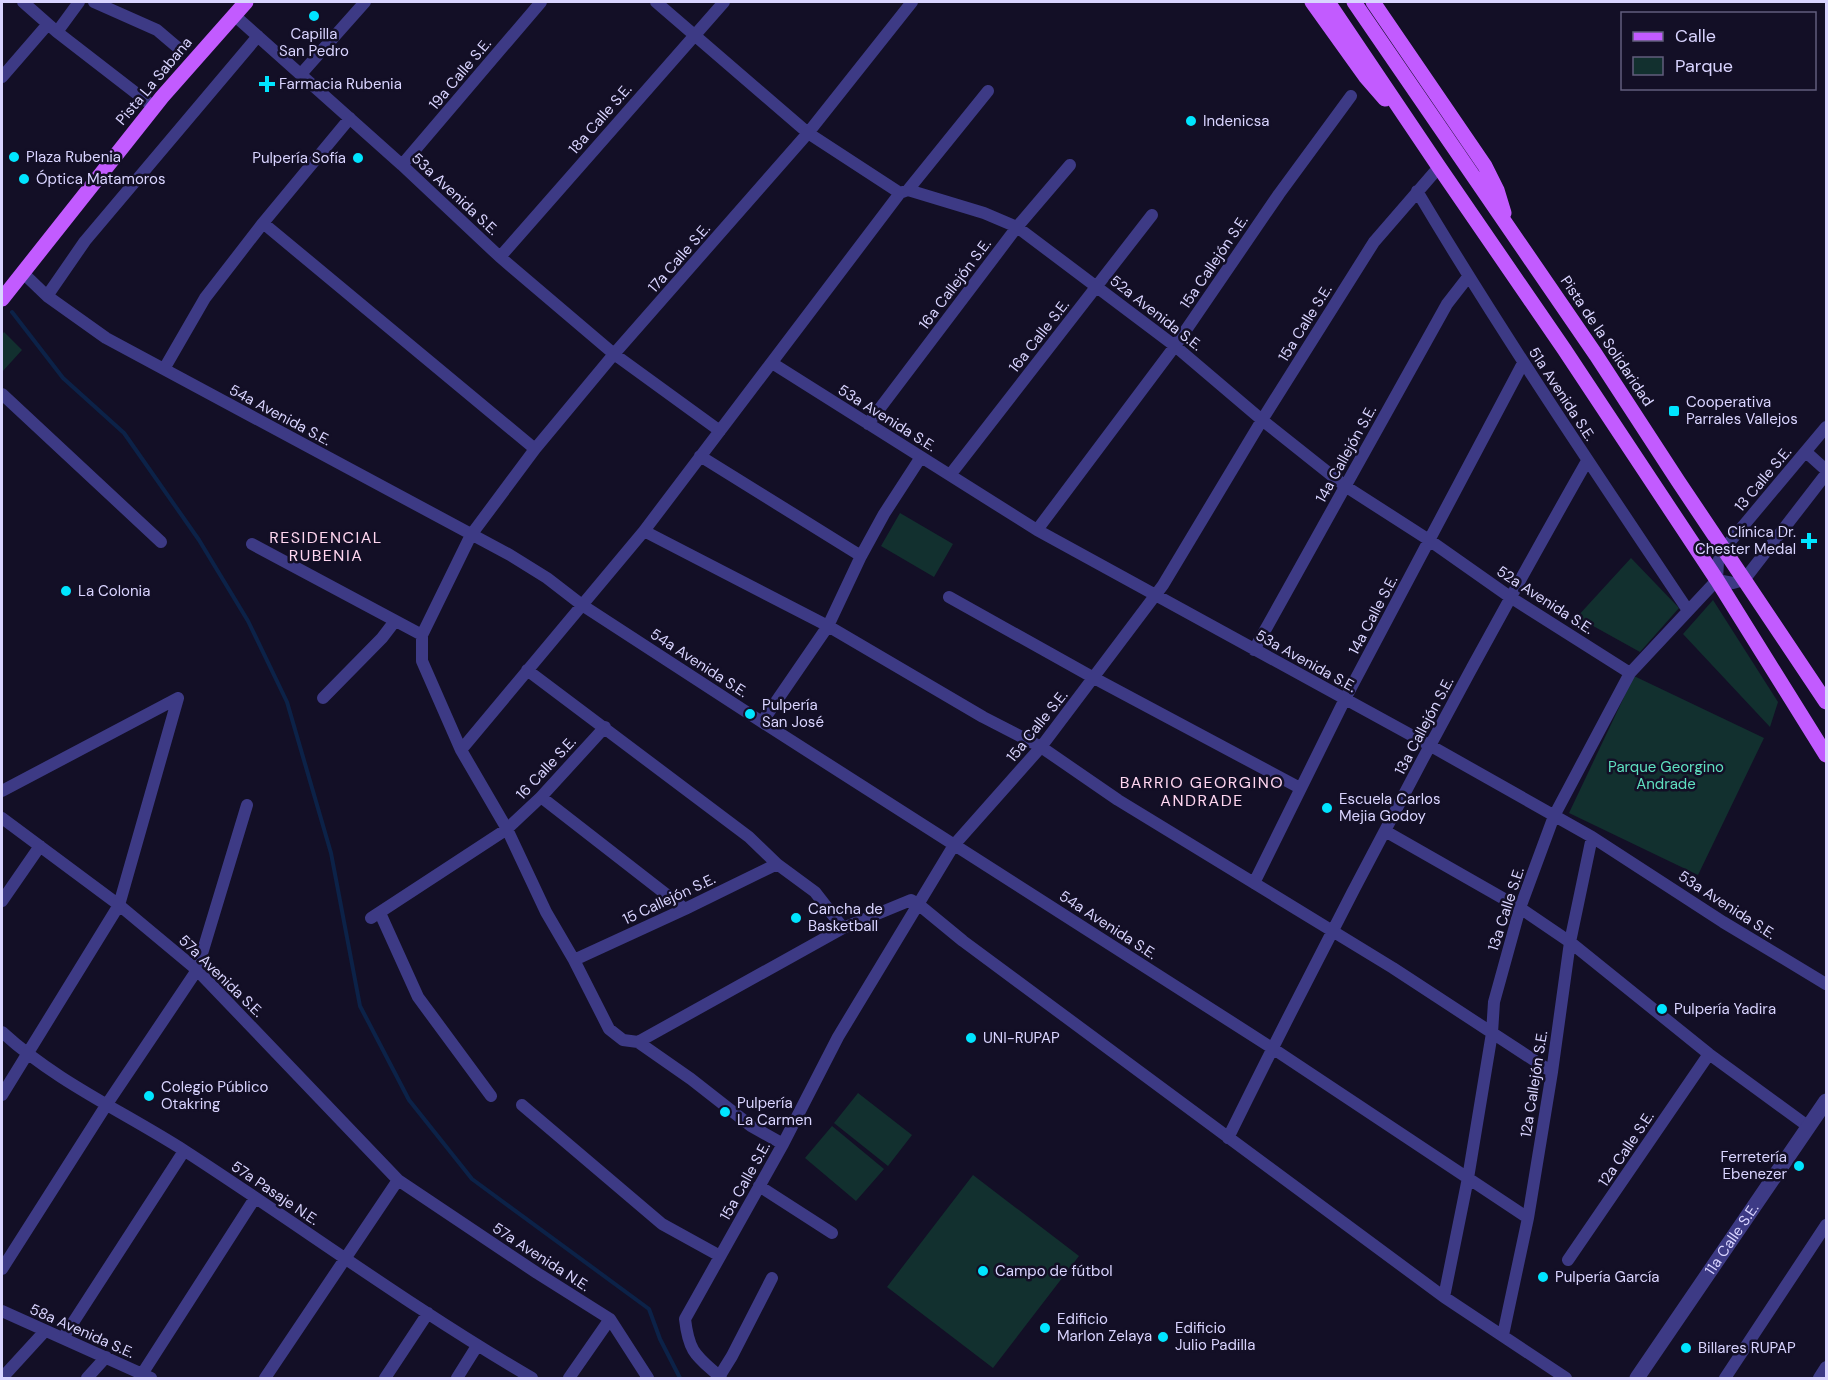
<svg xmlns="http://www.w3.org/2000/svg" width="1828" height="1380" font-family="'DM Sans',sans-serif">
  <rect width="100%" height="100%" fill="#130f26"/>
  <!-- green -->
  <path fill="#12302f" d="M4 332 22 350 2 372V335Z
    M900 513 953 544 934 577 881 546Z
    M1631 558 1679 608 1640 652 1577 617Z
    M1713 600 1778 702 1770 727 1683 634Z
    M1634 676 1764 738 1698 875 1569 813Z
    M858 1093 912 1135 888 1166 834 1123Z
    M832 1126 884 1169 856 1201 805 1158Z
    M973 1175 1079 1256 993 1368 887 1287Z"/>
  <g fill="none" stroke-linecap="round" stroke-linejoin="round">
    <!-- stream -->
    <path stroke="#0c2248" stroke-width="4" d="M12 312 63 378 124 433 199 540 248 621 287 702 331 853 360 1006 409 1100 472 1179 649 1309 660 1339 680 1378"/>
    <!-- minor -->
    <path stroke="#3d3a85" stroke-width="12" d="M23 2 57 32 154 107
      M94 2 157 30 177 47
      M656 2 808 133 900 193 908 190 984 213 1017 227 1175 346 1262 420 1345 486 1429 540 1510 597 1630 673
      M912 2 808 133 614 354 535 449 471 535 422 635V661L461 750 507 829 546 912 574 960 609 1029 623 1040 638 1042 843 928 911 900 918 904 963 941 1444 1297 1566 1378
      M234 15 402 165 500 257 614 354 720 431
      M57 32 79 2
      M301 74 365 2
      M2 77 48 24
      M402 165 541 2
      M908 190 988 91
      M1417 191C1502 334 1595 471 1687 609
      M263 223 535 449
      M500 257 724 2
      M22 272 47 296 106 338 510 555 547 578 582 605 762 722 1272 1048 1528 1218
      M47 296 85 241 258 36
      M772 363 1037 530 1431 746 1592 837 1723 922 1826 984
      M164 369 205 298 263 223 350 118
      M2 394 161 542
      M868 424 1017 227 1070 165
      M1806 452 1826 470
      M700 456 861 556 828 626 762 722
      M950 475 1152 215
      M1037 530 1175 346 1279 194 1351 96
      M644 531 828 626 983 717 1041 747 1118 800 1393 968 1552 1072
      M252 544 422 635
      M861 556 884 514 921 457
      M1717 580 1718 562 1723 550 1826 427
      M1717 580 1733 583 1744 580 1826 474
      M949 597 1094 678 1300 788
      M1254 650 1447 304 1468 277
      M527 670 749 837 777 864 815 892 843 928
      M323 698 382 638 395 621
      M461 750 644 531 900 193
      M2 791 178 698
      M541 797 685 909
      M2 818 119 905 197 970 398 1180 537 1273 610 1319 648 1378
      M1385 831 1520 908 1570 942 1709 1054 1809 1127
      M1254 883 1345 699 1523 363
      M2 901 40 846
      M380 913 418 997 491 1096
      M371 918 507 829 541 797 605 727
      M574 960 685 909 777 864
      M2 1032C55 1081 124 1112 185 1151 301 1226 413 1309 532 1378
      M638 1042 691 1079 751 1126 783 1144
      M2 1095 119 905 178 698
      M522 1105 662 1224 720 1256
      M1228 1138C1341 909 1461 683 1587 461
      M759 1186 832 1233
      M1568 1260 1709 1054
      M2 1269 107 1104 197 970 247 805
      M1444 1297 1468 1178 1492 1033 1494 1002 1520 908 1554 816 1630 673 1717 580
      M2 1311 151 1378
      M1503 1335 1528 1218 1552 1072 1570 942 1592 837
      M63 1338 184 1151
      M142 1374 255 1198
      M719 1377 732 1356 772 1278
      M2 1378 45 1331
      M87 1378 106 1357
      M265 1378 398 1180
      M385 1378 428 1313
      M457 1378 477 1346
      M569 1378 610 1319
      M721 1378C697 1356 689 1354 685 1319L783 1144 838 1037 954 845 1041 747 1163 585 1262 420 1374 242 1439 167
      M1725 1378 1826 1225
      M1819 1378 1826 1367"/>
    <!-- tertiary -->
    <path stroke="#3d3a85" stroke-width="15" id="s1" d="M1637 1378 1826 1101"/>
    <!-- primary -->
    <path stroke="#c25bff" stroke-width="15" d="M1312 2 1365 76 1385 99
      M1328 2 1439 167 1564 349 1717 580 1826 755
      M1354 2 1596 355 1678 481 1826 702
      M1373 2 1485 166 1497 190 1504 213
      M2 299 162 97 246 2"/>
  </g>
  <!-- markers -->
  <g fill="#00e5ff" stroke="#130f26" stroke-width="2">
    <circle cx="314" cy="16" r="6"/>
    <path d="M264 75h6v6h6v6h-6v6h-6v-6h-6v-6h6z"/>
    <circle cx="1191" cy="121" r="6"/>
    <circle cx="14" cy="157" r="6"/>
    <circle cx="358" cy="158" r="6"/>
    <circle cx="24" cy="179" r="6"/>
    <rect x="1668" y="405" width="12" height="12" rx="3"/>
    <path d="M1806 532h6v6h6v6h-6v6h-6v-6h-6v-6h6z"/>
    <circle cx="66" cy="591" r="6"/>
    <circle cx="750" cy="714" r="6"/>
    <circle cx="1327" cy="808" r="6"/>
    <circle cx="796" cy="918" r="6"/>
    <circle cx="1662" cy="1009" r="6"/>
    <circle cx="971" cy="1038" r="6"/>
    <circle cx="149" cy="1096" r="6"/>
    <circle cx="725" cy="1112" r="6"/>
    <circle cx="1799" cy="1166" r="6"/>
    <circle cx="983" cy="1271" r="6"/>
    <circle cx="1543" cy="1277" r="6"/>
    <circle cx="1045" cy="1328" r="6"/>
    <circle cx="1163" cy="1337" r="6"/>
    <circle cx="1686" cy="1348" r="6"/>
  </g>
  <g text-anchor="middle" stroke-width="5" stroke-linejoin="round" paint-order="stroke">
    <!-- poi labels -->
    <g font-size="15" fill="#d9d4ff" stroke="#130f26" text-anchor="start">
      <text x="314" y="39" text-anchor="middle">Capilla<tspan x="314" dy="17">San Pedro</tspan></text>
      <text x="279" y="89">Farmacia Rubenia</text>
      <text x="1203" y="126">Indenicsa</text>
      <text x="26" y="162">Plaza Rubenia</text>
      <text x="346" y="163" text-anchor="end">Pulpería Sofía</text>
      <text x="36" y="184">Óptica Matamoros</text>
      <text x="1686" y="407">Cooperativa<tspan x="1686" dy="17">Parrales Vallejos</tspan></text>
      <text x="1796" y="537" text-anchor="end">Clínica Dr.<tspan x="1796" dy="17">Chester Medal</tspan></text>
      <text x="78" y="596">La Colonia</text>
      <text x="762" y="710">Pulpería<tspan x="762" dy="17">San José</tspan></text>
      <text x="1339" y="804">Escuela Carlos<tspan x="1339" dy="17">Mejia Godoy</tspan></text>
      <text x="808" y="914">Cancha de<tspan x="808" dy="17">Basketball</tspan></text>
      <text x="1674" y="1014">Pulpería Yadira</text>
      <text x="983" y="1043">UNI-RUPAP</text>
      <text x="161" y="1092">Colegio Público<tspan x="161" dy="17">Otakring</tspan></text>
      <text x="737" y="1108">Pulpería<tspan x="737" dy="17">La Carmen</tspan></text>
      <text x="1787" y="1162" text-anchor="end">Ferretería<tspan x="1787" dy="17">Ebenezer</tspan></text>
      <text x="995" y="1276">Campo de fútbol</text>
      <text x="1555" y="1282">Pulpería García</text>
      <text x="1057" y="1324">Edificio<tspan x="1057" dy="17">Marlon Zelaya</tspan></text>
      <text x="1175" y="1333">Edificio<tspan x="1175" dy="17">Julio Padilla</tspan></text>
      <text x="1698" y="1353">Billares RUPAP</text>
    </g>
    <!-- street labels -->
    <g font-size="15" fill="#d9d4ff" stroke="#130f26">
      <text transform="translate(460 74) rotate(-50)" y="5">19a Calle S.E.</text>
      <text transform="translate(154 81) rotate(-50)" y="5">Pista La Sabana</text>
      <text transform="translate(600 119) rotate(-49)" y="5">18a Calle S.E.</text>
      <text transform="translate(455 194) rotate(43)" y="5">53a Avenida S.E.</text>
      <text transform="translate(679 258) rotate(-49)" y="5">17a Calle S.E.</text>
      <text transform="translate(1214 262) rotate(-56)" y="5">15a Callejón S.E.</text>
      <text transform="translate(955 284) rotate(-53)" y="5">16a Callejón S.E.</text>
      <text transform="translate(1156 313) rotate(38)" y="5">52a Avenida S.E.</text>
      <text transform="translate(1305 323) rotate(-58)" y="5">15a Calle S.E.</text>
      <text transform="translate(1039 336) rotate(-52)" y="5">16a Calle S.E.</text>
      <text transform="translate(1607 341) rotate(56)" y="5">Pista de la Solidaridad</text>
      <text transform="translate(1562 394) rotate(57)" y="5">51a Avenida S.E.</text>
      <text transform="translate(280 415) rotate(28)" y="5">54a Avenida S.E.</text>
      <text transform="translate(887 418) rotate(32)" y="5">53a Avenida S.E.</text>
      <text transform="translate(1346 454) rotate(-61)" y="5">14a Callejón S.E.</text>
      <text transform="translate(1763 479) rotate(-50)" y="5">13 Calle S.E.</text>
      <text transform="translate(1545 600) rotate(33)" y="5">52a Avenida S.E.</text>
      <text transform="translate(1373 615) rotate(-62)" y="5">14a Calle S.E.</text>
      <text transform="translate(1306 661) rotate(29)" y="5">53a Avenida S.E.</text>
      <text transform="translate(699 663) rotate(33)" y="5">54a Avenida S.E.</text>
      <text transform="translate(1037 726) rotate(-51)" y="5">15a Calle S.E.</text>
      <text transform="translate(1424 726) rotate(-62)" y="5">13a Callejón S.E.</text>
      <text transform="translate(546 768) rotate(-47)" y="5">16 Calle S.E.</text>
      <text transform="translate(669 899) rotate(-25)" y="5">15 Callejón S.E.</text>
      <text transform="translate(1727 905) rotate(33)" y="5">53a Avenida S.E.</text>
      <text transform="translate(1506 909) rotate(-72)" y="5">13a Calle S.E.</text>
      <text transform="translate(1108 925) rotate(33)" y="5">54a Avenida S.E.</text>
      <text transform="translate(221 976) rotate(44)" y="5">57a Avenida S.E.</text>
      <text transform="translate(1534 1084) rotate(-81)" y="5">12a Callejón S.E.</text>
      <text transform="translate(1626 1149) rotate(-56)" y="5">12a Calle S.E.</text>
      <text transform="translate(745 1181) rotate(-61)" y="5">15a Calle S.E.</text>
      <text transform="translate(275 1193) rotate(34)" y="5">57a Pasaje N.E.</text>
      <text dy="5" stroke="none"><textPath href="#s1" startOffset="168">11a Calle S.E.</textPath></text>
      <text transform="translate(541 1257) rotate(33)" y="5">57a Avenida N.E.</text>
      <text transform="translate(82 1331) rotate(24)" y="5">58a Avenida S.E.</text>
    </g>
    <!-- park labels -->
    <g font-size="15" fill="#5fe0c0" stroke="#130f26">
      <text x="1666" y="772">Parque Georgino<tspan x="1666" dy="17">Andrade</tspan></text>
    </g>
    <!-- neighbourhood labels -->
    <g font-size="16" letter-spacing="1.5" fill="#ffd6f0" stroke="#130f26">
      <text x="326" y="543">RESIDENCIAL<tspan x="326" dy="18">RUBENIA</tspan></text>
      <text x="1202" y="788">BARRIO GEORGINO<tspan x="1202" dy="18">ANDRADE</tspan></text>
    </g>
  </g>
  <!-- border -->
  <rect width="1828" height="1380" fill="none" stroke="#d9d4ff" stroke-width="6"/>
  <!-- legend -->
  <rect x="1621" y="12" width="195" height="78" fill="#130f26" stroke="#625e7d" stroke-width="1.5"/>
  <rect x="1633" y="32" width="30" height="9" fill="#c25bff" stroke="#625e7d" stroke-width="1.5"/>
  <text x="1675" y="42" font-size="18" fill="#d9d4ff">Calle</text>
  <rect x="1633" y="57" width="30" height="18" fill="#12302f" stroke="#625e7d" stroke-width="1.5"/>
  <text x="1675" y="72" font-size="18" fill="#d9d4ff">Parque</text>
</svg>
